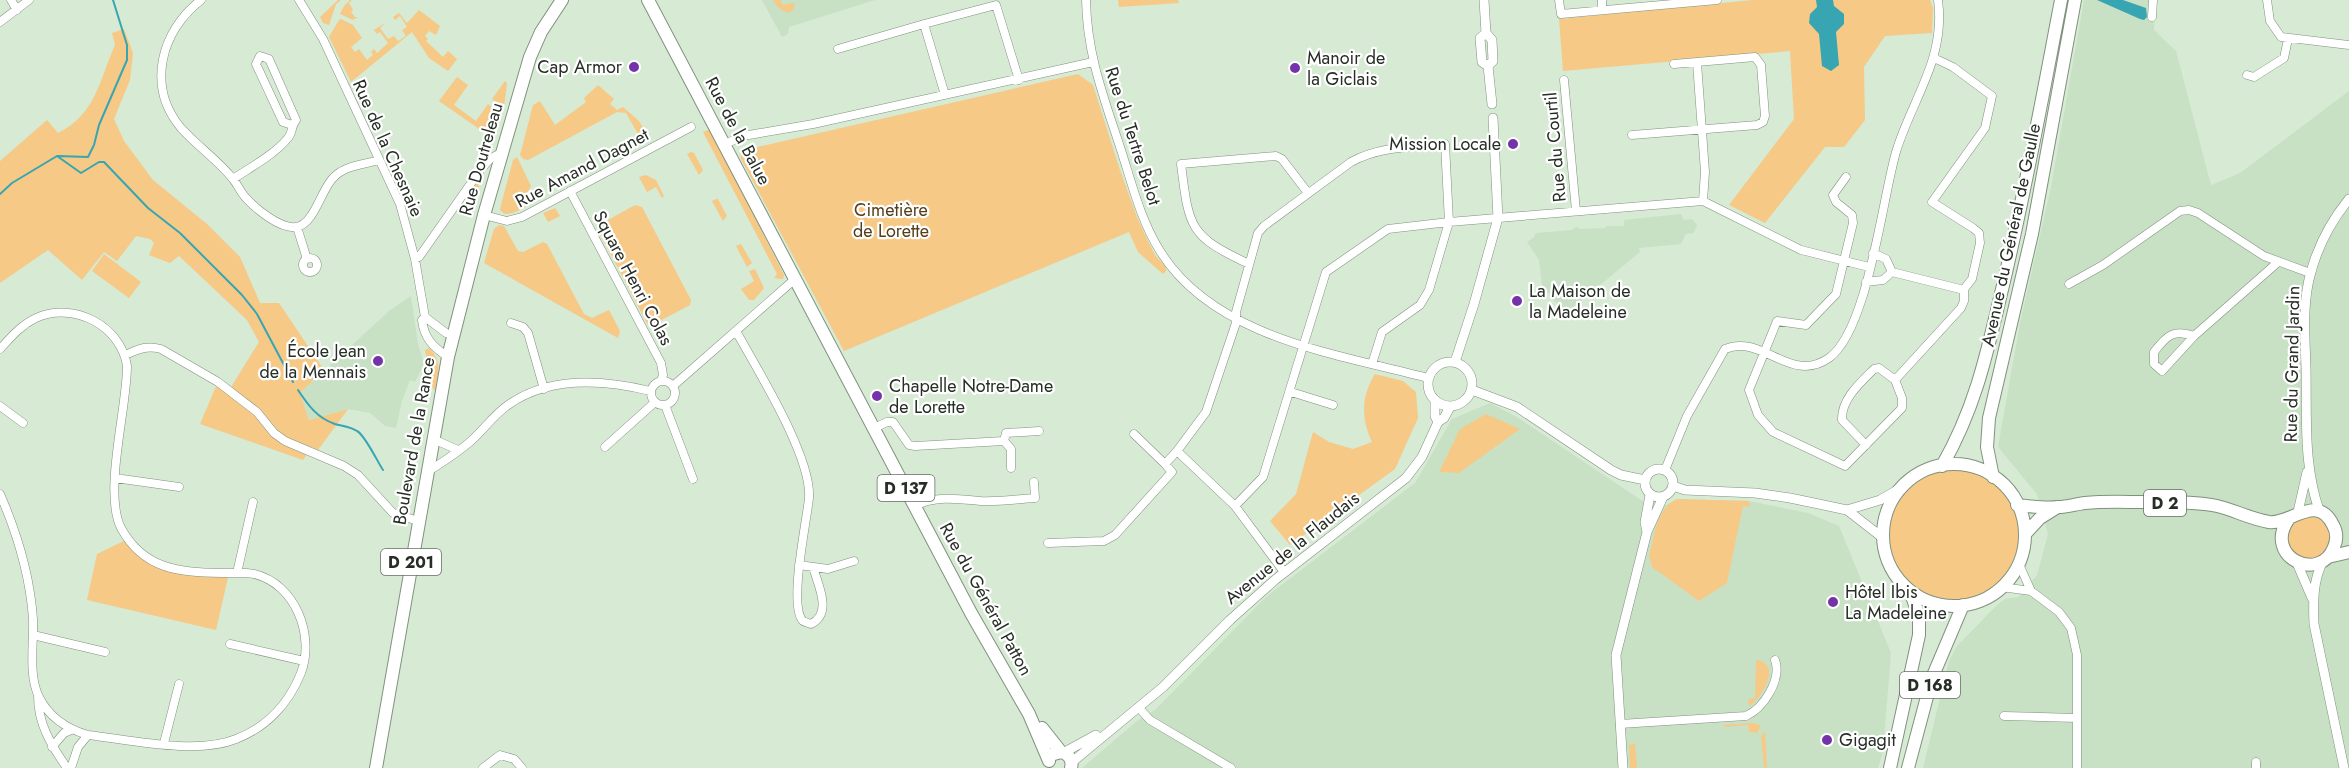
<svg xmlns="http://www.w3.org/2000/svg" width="2349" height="768" font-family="Jost,sans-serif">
  <rect width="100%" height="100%" fill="#d6ead4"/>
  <!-- built -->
  <path fill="#c8e1c5" d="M762 0H875L789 27 788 34 782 37Z
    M2084 0H2156L2154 30 2176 51 2211 185 2240 173 2349 91V768H1923L1949 661 1956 647 1997 605 2005 599 2018 597 2037 575 2048 534 2037 494 1998 447 2020 323 2051 187Z
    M1681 214 1684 220 1692 219 1697 225 1694 233 1686 234 1681 244 1639 248 1640 252 1565 314 1542 285 1539 260 1527 242 1534 237 1536 233 1572 230 1576 227 1581 229 1605 228 1606 226H1624V220Z
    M411 296 418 344 424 364 415 382 410 380 402 401 396 428 385 426 370 413 348 409 309 420 300 393 389 311Z
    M1490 403 1517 417 1644 502 1664 506 1677 499 1749 501 1808 513 1839 526 1891 653 1883 751 1878 768H1082L1138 720 1155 710 1267 596 1415 483 1452 419Z"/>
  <!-- green -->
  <path fill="#f6c986" d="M338 0H341L336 4 329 25 323 23 320 17Z
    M350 0H352L349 3 353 10 351 12 355 17H358L353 20 340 14 344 6Z
    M773 0H781L782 5 795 3C793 20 778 10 773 0Z
    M1118 0H1178L1179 3 1119 7Z
    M1753 0H1930L1933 8 1932 33 1885 36 1864 67 1865 120 1844 147H1825L1765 223 1729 205 1794 119 1790 51 1563 71 1559 19Z
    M419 10 440 26 436 35 429 31 425 36 428 39 426 41 443 57 448 51 457 59 448 71 429 58 412 32 351 82 329 37 339 20 341 19 353 25 362 38 351 47 355 52 359 49 367 60 373 55 371 52 374 49 377 53 388 43 380 32 377 34 374 30 385 23 380 28 388 39 394 36 398 41 406 36 402 30 407 27 400 16 395 20 393 17 399 13 407 23Z
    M124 29 133 53 130 80 114 119 124 141 153 180 207 224 240 257 260 303H279L324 370 300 393 309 420 348 409 318 450 312 447 303 460 200 424 217 384 228 392 259 342 247 320 179 256 170 263 149 255 154 243 150 239 136 236 117 261 104 252 82 280 48 250 0 283V161L47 120 58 133C96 114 99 81 115 45L112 33Z
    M1078 74 1093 85 1120 170 1137 217 1148 241 1155 255 1166 267V271L1163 274 1138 252 1129 232 844 351 741 159 740 151Z
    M457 77 468 85 454 105 476 121 488 104 502 115 492 138 439 101Z
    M505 81 507 83 504 107 492 99Z
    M598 85 614 99 610 104 617 110 623 107 639 121 645 131 638 134 626 113 617 112 528 160 523 159 520 155 533 105 540 101 555 125 586 102 584 98Z
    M710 129 784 275 783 279 774 278 777 274 703 132Z
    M691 152 694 153 703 170 699 175 687 154Z
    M517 157 531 186 526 195V207L513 213 505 214 500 210 501 205 513 160Z
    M646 175 656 180 664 196 662 198 656 187 647 192 639 177Z
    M480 177 481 178 470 214 461 207Z
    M716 199H718L727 216 723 221 712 201Z
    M635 205 642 207 691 300 690 305 650 326 648 325 597 228 599 225Z
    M555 208 560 216 548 222 543 213Z
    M499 225 504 226 518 251 523 252 543 242 547 244 584 314 592 318 609 310 620 331 618 338 484 263 494 229Z
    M741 244 752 263 747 267 736 246Z
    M104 254 141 282 129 298 92 271Z
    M755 269 764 288 754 300H749L741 289 754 281 749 271Z
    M429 348C443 361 438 373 435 390L433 389 425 350Z
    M1375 374 1403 381 1416 392 1418 418 1395 469 1290 545 1270 521 1296 494 1313 432 1329 442 1353 449 1372 442C1361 419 1361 397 1375 374Z
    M1486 414 1520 429 1459 473 1439 472 1460 429Z
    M1889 535a65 65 0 1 1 130 0a65 65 0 1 1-130 0Z
    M1677 499 1749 501 1750 507 1743 506 1727 583 1699 601 1652 567 1649 556C1655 535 1655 509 1677 499Z
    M2287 538a22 22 0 1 1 44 0a22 22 0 1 1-44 0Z
    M128 539 164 567 229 573 216 630 87 600 97 554Z
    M1756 660C1783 663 1762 698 1749 706L1748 699 1755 698Z
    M1753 723 1761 726 1757 733 1749 732 1748 725 1724 727V725Z
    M1765 731 1767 768H1764L1761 736Z
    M1635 744 1637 768H1630L1629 745Z"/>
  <!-- water -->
  <path fill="#38a5b3" d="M1816 0H1833L1834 6 1844 14V24L1836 32 1839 65 1831 71 1822 66 1819 34 1809 23 1810 14 1817 7Z
    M2097 0H2123L2146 8 2147 17 2144 20 2140 19Z"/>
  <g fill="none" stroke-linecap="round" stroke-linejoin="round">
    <!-- stream -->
    <path stroke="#38a5b3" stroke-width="2" d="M57 156 81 173 99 162H104L148 208 180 233 242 295 257 314 293 382
      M0 194 12 183 57 156 88 157 94 145 99 125 127 60V45L113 0
      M298 390C308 405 317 418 335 424 342 426 351 427 357 431 365 435 377 461 383 470"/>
    <!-- minor casing -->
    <g stroke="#80927e" stroke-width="9">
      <path id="minor" d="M11 0 17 10
        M201 0C161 31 146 86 181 128 197 146 218 160 233 179 238 185 240 192 246 198 256 209 280 229 296 227 314 225 321 190 333 178 345 165 363 165 379 160
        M299 0 323 39 400 204 415 259 425 317 422 320C424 338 433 347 448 357
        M1086 0C1087 55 1104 98 1121 150 1132 184 1141 221 1160 251 1214 338 1337 354 1428 378
        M1559 0 1561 14 1717 0
        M1602 0V10
        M2267 0 2270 21 2281 37 2349 45
        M2152 17 2153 0
        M0 22 29 0
        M838 49 924 24
        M1697 63 1705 172 1703 201
        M2247 75 2254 77 2284 58 2288 39
        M1564 80 1576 211
        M945 95 924 24 996 5 1019 80
        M1632 135 1757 125 1763 122 1765 116 1761 65 1755 57 1674 64
        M725 144 743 136 813 124 1093 62
        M1846 177 1833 195 1836 202 1852 215 1853 223 1836 294 1806 325 1777 321 1749 390 1758 415 1773 432 1845 466 1902 408V398L1895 380 1961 308 1964 301V289L1972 279 1980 243 1979 233 1973 228 1932 202 1985 128 1992 96 1953 67 1934 58
        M233 179C251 167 274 155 288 138 293 132 291 126 296 120L269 59 260 56 256 64 283 122 292 125
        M570 191 661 363 663 375 661 381
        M484 215 507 221 522 217 691 127
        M297 227 307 259
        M1873 253 1886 259 1892 272
        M303 265a7 7 0 1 1 14 0a7 7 0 1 1-14 0Z
        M415 259 419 257 481 169 491 158 501 153
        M1249 264C1189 236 1189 228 1181 164L1276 156 1282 159 1308 193
        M1892 272 1964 290
        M1866 282 1883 280 1892 272
        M2069 284 2103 265 2180 211 2189 210 2198 213 2264 256 2310 273
        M425 317 446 333 453 335
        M511 323 523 327 528 333 544 389
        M736 331C757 369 812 457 809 498 807 520 788 606 803 621 804 622 809 623 811 624 833 613 818 585 813 567
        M2194 336C2174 329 2167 335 2154 352V364L2162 371 2194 336 2277 263
        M0 349C11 337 21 325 36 318 74 301 121 326 127 366 127 409 103 492 121 528 144 570 179 572 222 573 232 573 244 572 254 574 296 584 315 636 301 673 289 703 267 727 236 739 197 755 131 740 88 735 67 729 49 717 39 697 28 675 34 643 33 619 30 576 17 533 0 494
        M125 355C139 349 146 345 161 349L218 382 257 412 274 433 285 441 344 466 358 475 393 513 418 521
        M651 393a12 12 0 1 1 24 0a12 12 0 1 1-24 0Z
        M673 386 795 279
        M1291 392 1333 405
        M665 405 693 479
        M0 406 23 423
        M874 428 887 422H893L909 445 915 446 1004 441 1006 433 1039 431
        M1134 434 1165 464 1177 451 1235 506 1284 572
        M433 439 458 450
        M1004 441 1011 449V468
        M1866 445 1842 420C1841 399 1861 382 1874 369L1879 368 1895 380
        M605 447 654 403
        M1177 451 1206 412 1236 323V312L1258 233 1264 226 1351 162C1380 146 1413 147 1445 144L1449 222 1429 290 1420 305 1382 332 1372 364
        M1665 470 1687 416 1725 349C1762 333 1790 385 1829 358 1868 330 1882 200 1896 152 1912 99 1946 59 1938 0
        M427 472C443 462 459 452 472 440 484 429 494 415 508 405 549 376 605 380 650 391
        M115 478 179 487
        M915 506C935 495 960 499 981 501 998 502 1017 499 1035 498L1034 482
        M1235 506 1263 477 1326 272 1388 229 1449 222 1703 201 1801 250 1869 267
        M1048 543 1104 541 1115 535 1172 472 1165 464
        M2019 564 2031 591
        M799 565 828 569 854 561
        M237 573 253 502
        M2001 587 2031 591 2059 612 2071 628 2077 655V768
        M33 635 105 652
        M230 644 304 661
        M38 696C38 724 51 745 67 768
        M1139 708 1150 720 1231 768
        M2004 716 2077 718
        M1620 724 1746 716C1764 708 1782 679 1775 660
        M164 743 179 684
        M52 747 64 733 71 730
        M71 768 78 747 88 735
        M483 768 500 755 514 759 522 768
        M2256 768V762"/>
    </g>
    <!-- tertiary casing -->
    <g stroke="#80927e" stroke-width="10">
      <path id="tertiary" d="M1484 0 1486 33 1492 40 1493 61 1488 66 1492 104
        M1486 33 1480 38 1482 62 1488 66
        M1428 384a22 22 0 1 1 44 0a22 22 0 1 1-44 0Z
        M1455 362 1474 304 1498 218 1493 118
        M1472 390 1517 407 1611 470 1621 475 1645 480
        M1435 401V416L1438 422
        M1645 483a14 14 0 1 1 28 0a14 14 0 1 1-28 0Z
        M1673 486 1685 490 1755 493 1790 498 1847 510 1883 538
        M1847 510 1880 500 1901 488
        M2298 512 2307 472
        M2320 513C2303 466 2307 417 2306 368 2305 336 2302 302 2311 272 2318 246 2332 220 2349 199
        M1647 532 1645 522 1650 495
        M2323 561C2313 580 2313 602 2314 624L2344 768
        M2297 563 2312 598
        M1063 753 1096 735
        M1071 763 1163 687 1230 620 1276 579 1406 478 1422 457 1438 422 1444 418 1450 407
        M1623 768 1616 655 1647 532 1663 497"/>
    </g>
    <!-- primary casing -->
    <g stroke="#80927e" stroke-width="14">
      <path id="primary" d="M648 0 971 613 1029 714 1049 761
        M1883 535a71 71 0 1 1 142 0a71 71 0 1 1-142 0Z
        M1942 466C1977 405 1988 348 2004 281 2026 188 2043 94 2061 0
        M1993 477 1987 447 1989 418 2032 234 2075 0
        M2017 505C2030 506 2045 509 2058 507 2067 507 2076 504 2085 503 2104 501 2125 502 2144 502 2168 503 2193 501 2217 506 2234 510 2251 519 2269 522 2290 525 2317 492 2333 525 2337 532 2337 540 2334 547 2320 584 2263 557 2288 520
        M2025 534 2040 518 2056 508
        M2328 557 2349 552
        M1042 728 1061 752
        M1054 754 1061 752C1069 754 1073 760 1071 768
        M376 768 448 357 484 215 530 57 541 32 562 0
        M1890 768 1919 635V616L1910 591
        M1908 768 1932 678 1963 605"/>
    </g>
    <!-- minor -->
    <use href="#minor" stroke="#fff" stroke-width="8"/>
    <!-- tertiary -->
    <use href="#tertiary" stroke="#fff" stroke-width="9"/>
    <!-- primary -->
    <use href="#primary" stroke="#fff" stroke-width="12"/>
  </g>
  <!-- markers -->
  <g fill="#7433a8" stroke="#fff" stroke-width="2">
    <circle cx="634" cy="67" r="6"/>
    <circle cx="1295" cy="68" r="6"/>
    <circle cx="1513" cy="144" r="6"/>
    <circle cx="1517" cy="301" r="6"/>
    <circle cx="378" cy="361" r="6"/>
    <circle cx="877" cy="396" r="6"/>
    <circle cx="1833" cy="602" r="6"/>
    <circle cx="1827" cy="740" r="6"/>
  </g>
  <g text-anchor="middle" stroke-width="4.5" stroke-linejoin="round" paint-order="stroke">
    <!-- shield labels -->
    <g fill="#fff" stroke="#676d66" stroke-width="1.5">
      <rect x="877.5" y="475" width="57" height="26" rx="4.5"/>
      <rect x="2144" y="490" width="42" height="26" rx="4.5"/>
      <rect x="381" y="549" width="60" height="26" rx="4.5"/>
      <rect x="1900" y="672" width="60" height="26" rx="4.5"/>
    </g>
    <g font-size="16" font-weight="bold" fill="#262e25">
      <text x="906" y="494">D 137</text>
      <text x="2165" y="509">D 2</text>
      <text x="411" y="568">D 201</text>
      <text x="1930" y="691">D 168</text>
    </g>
    <!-- poi labels -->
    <g font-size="18" fill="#262e25" stroke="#fff" text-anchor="start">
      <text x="1307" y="64">Manoir de<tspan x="1307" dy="21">la Giclais</tspan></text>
      <text x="622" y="73" text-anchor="end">Cap Armor</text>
      <text x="1501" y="150" text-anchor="end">Mission Locale</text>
      <text x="1529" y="297">La Maison de<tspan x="1529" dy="21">la Madeleine</tspan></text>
      <text x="366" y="357" text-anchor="end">École Jean<tspan x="366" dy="21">de la Mennais</tspan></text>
      <text x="889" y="392">Chapelle Notre-Dame<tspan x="889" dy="21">de Lorette</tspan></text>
      <text x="1845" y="598">Hôtel Ibis<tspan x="1845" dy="21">La Madeleine</tspan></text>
      <text x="1839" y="746">Gigagit</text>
    </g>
    <!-- street labels -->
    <g font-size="18" fill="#262e25" stroke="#fff">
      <text transform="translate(738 131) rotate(62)" y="6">Rue de la Balue</text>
      <text transform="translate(1133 136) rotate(72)" y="6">Rue du Tertre Belot</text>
      <text transform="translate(1555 147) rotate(-95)" y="6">Rue du Courtil</text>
      <text transform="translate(388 148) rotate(66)" y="6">Rue de la Chesnaie</text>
      <text transform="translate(481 159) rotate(-74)" y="6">Rue Doutreleau</text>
      <text transform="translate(582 168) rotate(-28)" y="6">Rue Amand Dagnet</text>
      <text transform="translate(2011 235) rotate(-78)" y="6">Avenue du Général de Gaulle</text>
      <text transform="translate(633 278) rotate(62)" y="6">Square Henri Colas</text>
      <text transform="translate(2292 364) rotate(-89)" y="6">Rue du Grand Jardin</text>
      <text transform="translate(414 441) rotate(-80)" y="6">Boulevard de la Rance</text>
      <text transform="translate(1292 548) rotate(-39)" y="6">Avenue de la Flaudais</text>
      <text transform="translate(986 599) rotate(61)" y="6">Rue du Général Patton</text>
    </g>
    <!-- park labels -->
    <g font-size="18" fill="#553e19" stroke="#fff">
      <text x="891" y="216">Cimetière<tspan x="891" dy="21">de Lorette</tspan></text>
    </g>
  </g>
</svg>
